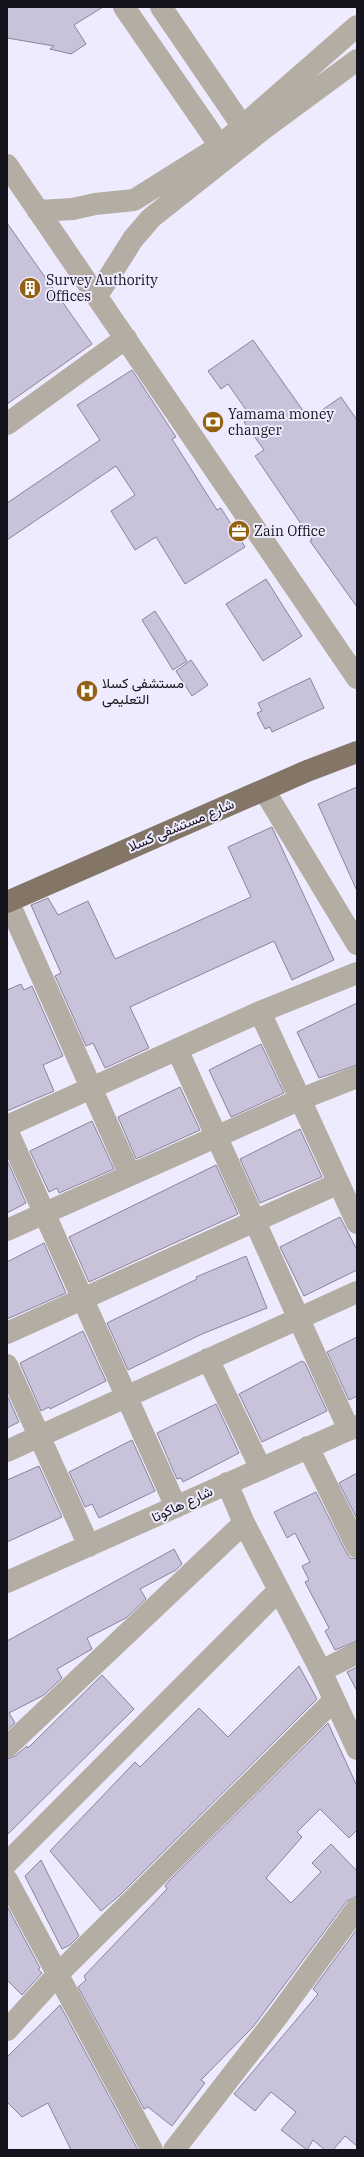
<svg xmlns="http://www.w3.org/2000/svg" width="364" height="2157" font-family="'IBM Plex Serif',Vazirmatn,serif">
  <rect width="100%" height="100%" fill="#efebff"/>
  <!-- building -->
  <path fill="#c8c3db" stroke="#88849a" d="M7 7H103L74 25 86 44 71 54 50 49 54 46 7 38Z
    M7 223 92 344 7 404Z
    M253 340 309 419 341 397 357 420V607L310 541 312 540 255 456 264 450 244 422 251 417 228 384 221 389 208 371Z
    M132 370 176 437 172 439 217 510 221 508 245 547 185 584 156 537 135 550 111 511 135 495 116 466 7 540V503L100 440 77 405Z
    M266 579 302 636 263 661 226 604Z
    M155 611 187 661 173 670 142 620Z
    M191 660 208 685 192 696 176 671Z
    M310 678 324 708 272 732 270 727 265 729 257 713 262 711 258 703Z
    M357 787V891L318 804Z
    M272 827 334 960 292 980 274 941 130 1007 149 1048 105 1068 93 1043 86 1046 55 976 61 973 31 905 48 898 58 915 88 901 115 959 251 897 228 847Z
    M21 984 24 990 32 986 63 1056 43 1065 54 1091 7 1111V990Z
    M357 1003V1065L319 1078 297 1032Z
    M261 1044 284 1093 231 1117 209 1070Z
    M180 1087 200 1130 136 1159 118 1117Z
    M92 1121 114 1169 59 1193 57 1188 49 1192 30 1151Z
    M300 1129 322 1177 260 1203 240 1159Z
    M8 1162 26 1203 7 1213V1163Z
    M216 1165 238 1214 89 1282 69 1237Z
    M340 1217 357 1250V1270L304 1296 280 1247Z
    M44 1243 66 1293 7 1319V1262Z
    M246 1256 267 1308 202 1334 128 1370 107 1323 197 1279 196 1277Z
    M83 1331 106 1381 50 1409 49 1407 41 1411 20 1363Z
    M357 1337V1396L349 1400 327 1352Z
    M302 1361 305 1363 327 1411 262 1442 239 1394Z
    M7 1395 19 1422 7 1428Z
    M216 1404 239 1453 183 1482 181 1478 177 1479 157 1433Z
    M132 1440 155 1491 99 1518 92 1504 85 1507 69 1472Z
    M39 1466 62 1517 7 1542V1480Z
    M357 1473V1519L339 1483Z
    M316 1492 346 1552 350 1558 357 1559V1641L335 1650 325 1631 329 1628 305 1582 309 1580 302 1566 310 1562 295 1533 287 1538 274 1512Z
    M174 1549 182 1564 176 1570 140 1589 146 1599 126 1618 87 1638 92 1649 57 1669 62 1678 44 1695 9 1713 15 1723 7 1730V1641Z
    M299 1666 317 1699 119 1896 101 1911 50 1851 135 1762 140 1767 199 1708 228 1737Z
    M357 1667V1691L347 1672Z
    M102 1675 134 1709 7 1835V1759L15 1756 27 1746 28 1748Z
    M328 1723 357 1786V1830L349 1838 320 1809 297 1832 302 1837 266 1878 291 1903 321 1872 312 1863 331 1844 357 1871V1896L347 1901 253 2027 201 2080 205 2083 172 2126 148 2107 144 2109 78 1987 86 1980 84 1976 167 1889 165 1886 169 1881Z
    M41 1860 79 1936 70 1945 62 1949 25 1876Z
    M7 1906 40 1968 38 1969 42 1973 22 1995 7 1980Z
    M357 1929V2146L345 2136 333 2150H325L313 2140 307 2150 281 2130 296 2112 271 2092 255 2111 234 2094 318 1994 313 1989Z
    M60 2005 138 2150H71L48 2103 22 2117 7 2102V2057Z"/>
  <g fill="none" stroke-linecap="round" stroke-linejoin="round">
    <!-- minor -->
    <path stroke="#b4ada4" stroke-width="22" d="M124 7 220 146
      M161 7 243 127
      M7 165 357 678
      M38 211 73 209 95 204 134 200 220 146 357 26
      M97 296 133 239 151 218 262 130 357 60
      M7 424 126 338
      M264 790 357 944
      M8 901 130 1175
      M260 1012 357 1223
      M177 1049 349 1430
      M7 1126 260 1012 357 973
      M7 1130 176 1507
      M7 1230 301 1099 357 1077
      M7 1333 339 1183
      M208 1359 261 1469
      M7 1365 89 1546
      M308 1447 357 1547
      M7 1451 357 1292
      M227 1483 244 1523 321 1671 357 1749
      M7 1582 357 1426
      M321 1671 357 1653
      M7 1747 244 1523
      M7 1863 279 1590
      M7 1880 152 2150
      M7 2030 58 1974 333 1701
      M174 2150 277 2017 357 1908"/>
    <!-- major -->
    <path stroke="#837666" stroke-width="22" d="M7 902 307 771 357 752"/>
  </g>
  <!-- icons -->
  <defs>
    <g id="building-disc" transform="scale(1.15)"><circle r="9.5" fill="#936112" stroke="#efebff"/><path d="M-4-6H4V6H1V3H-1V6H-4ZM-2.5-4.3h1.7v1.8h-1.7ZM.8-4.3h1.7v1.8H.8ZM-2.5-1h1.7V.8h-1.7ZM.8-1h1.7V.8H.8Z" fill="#fff"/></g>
    <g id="bank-disc" transform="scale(1.15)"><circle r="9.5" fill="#936112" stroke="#efebff"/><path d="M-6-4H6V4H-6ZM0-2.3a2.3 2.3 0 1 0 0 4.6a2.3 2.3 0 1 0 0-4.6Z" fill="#fff"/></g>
    <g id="office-disc" transform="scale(1.15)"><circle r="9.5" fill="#936112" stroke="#efebff"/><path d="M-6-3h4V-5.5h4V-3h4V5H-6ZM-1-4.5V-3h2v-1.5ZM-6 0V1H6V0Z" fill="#fff"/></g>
    <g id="hospital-disc" transform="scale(1.15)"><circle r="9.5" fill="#936112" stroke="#efebff"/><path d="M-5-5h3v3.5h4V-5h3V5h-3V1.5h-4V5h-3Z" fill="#fff"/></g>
  </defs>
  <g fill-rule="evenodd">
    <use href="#building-disc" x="30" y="288"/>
    <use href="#bank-disc" x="213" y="422"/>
    <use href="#office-disc" x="239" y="531"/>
    <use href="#hospital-disc" x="87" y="691"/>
  </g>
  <g text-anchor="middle" stroke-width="4" stroke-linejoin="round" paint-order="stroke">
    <!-- poi labels -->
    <g font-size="14" fill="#15131b" stroke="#efebff" text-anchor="start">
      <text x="46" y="285">Survey Authority<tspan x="46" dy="16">Offices</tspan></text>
      <text x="228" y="419">Yamama money<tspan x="228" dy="16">changer</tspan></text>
      <text x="254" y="536">Zain Office</text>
      <text x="102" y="688">مستشفى كسلا<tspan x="102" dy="16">التعليمى</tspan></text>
    </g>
    <!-- street labels -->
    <g font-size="14" fill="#15131b" stroke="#efebff">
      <text transform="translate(181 825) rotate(-23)" y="5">شارع مستشفى كسلا</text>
      <text transform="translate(182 1504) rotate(-25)" y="5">شارع هاكوتا</text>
    </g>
  </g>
  <!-- border -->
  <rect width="364" height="2157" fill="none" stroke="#15131b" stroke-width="16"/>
</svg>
